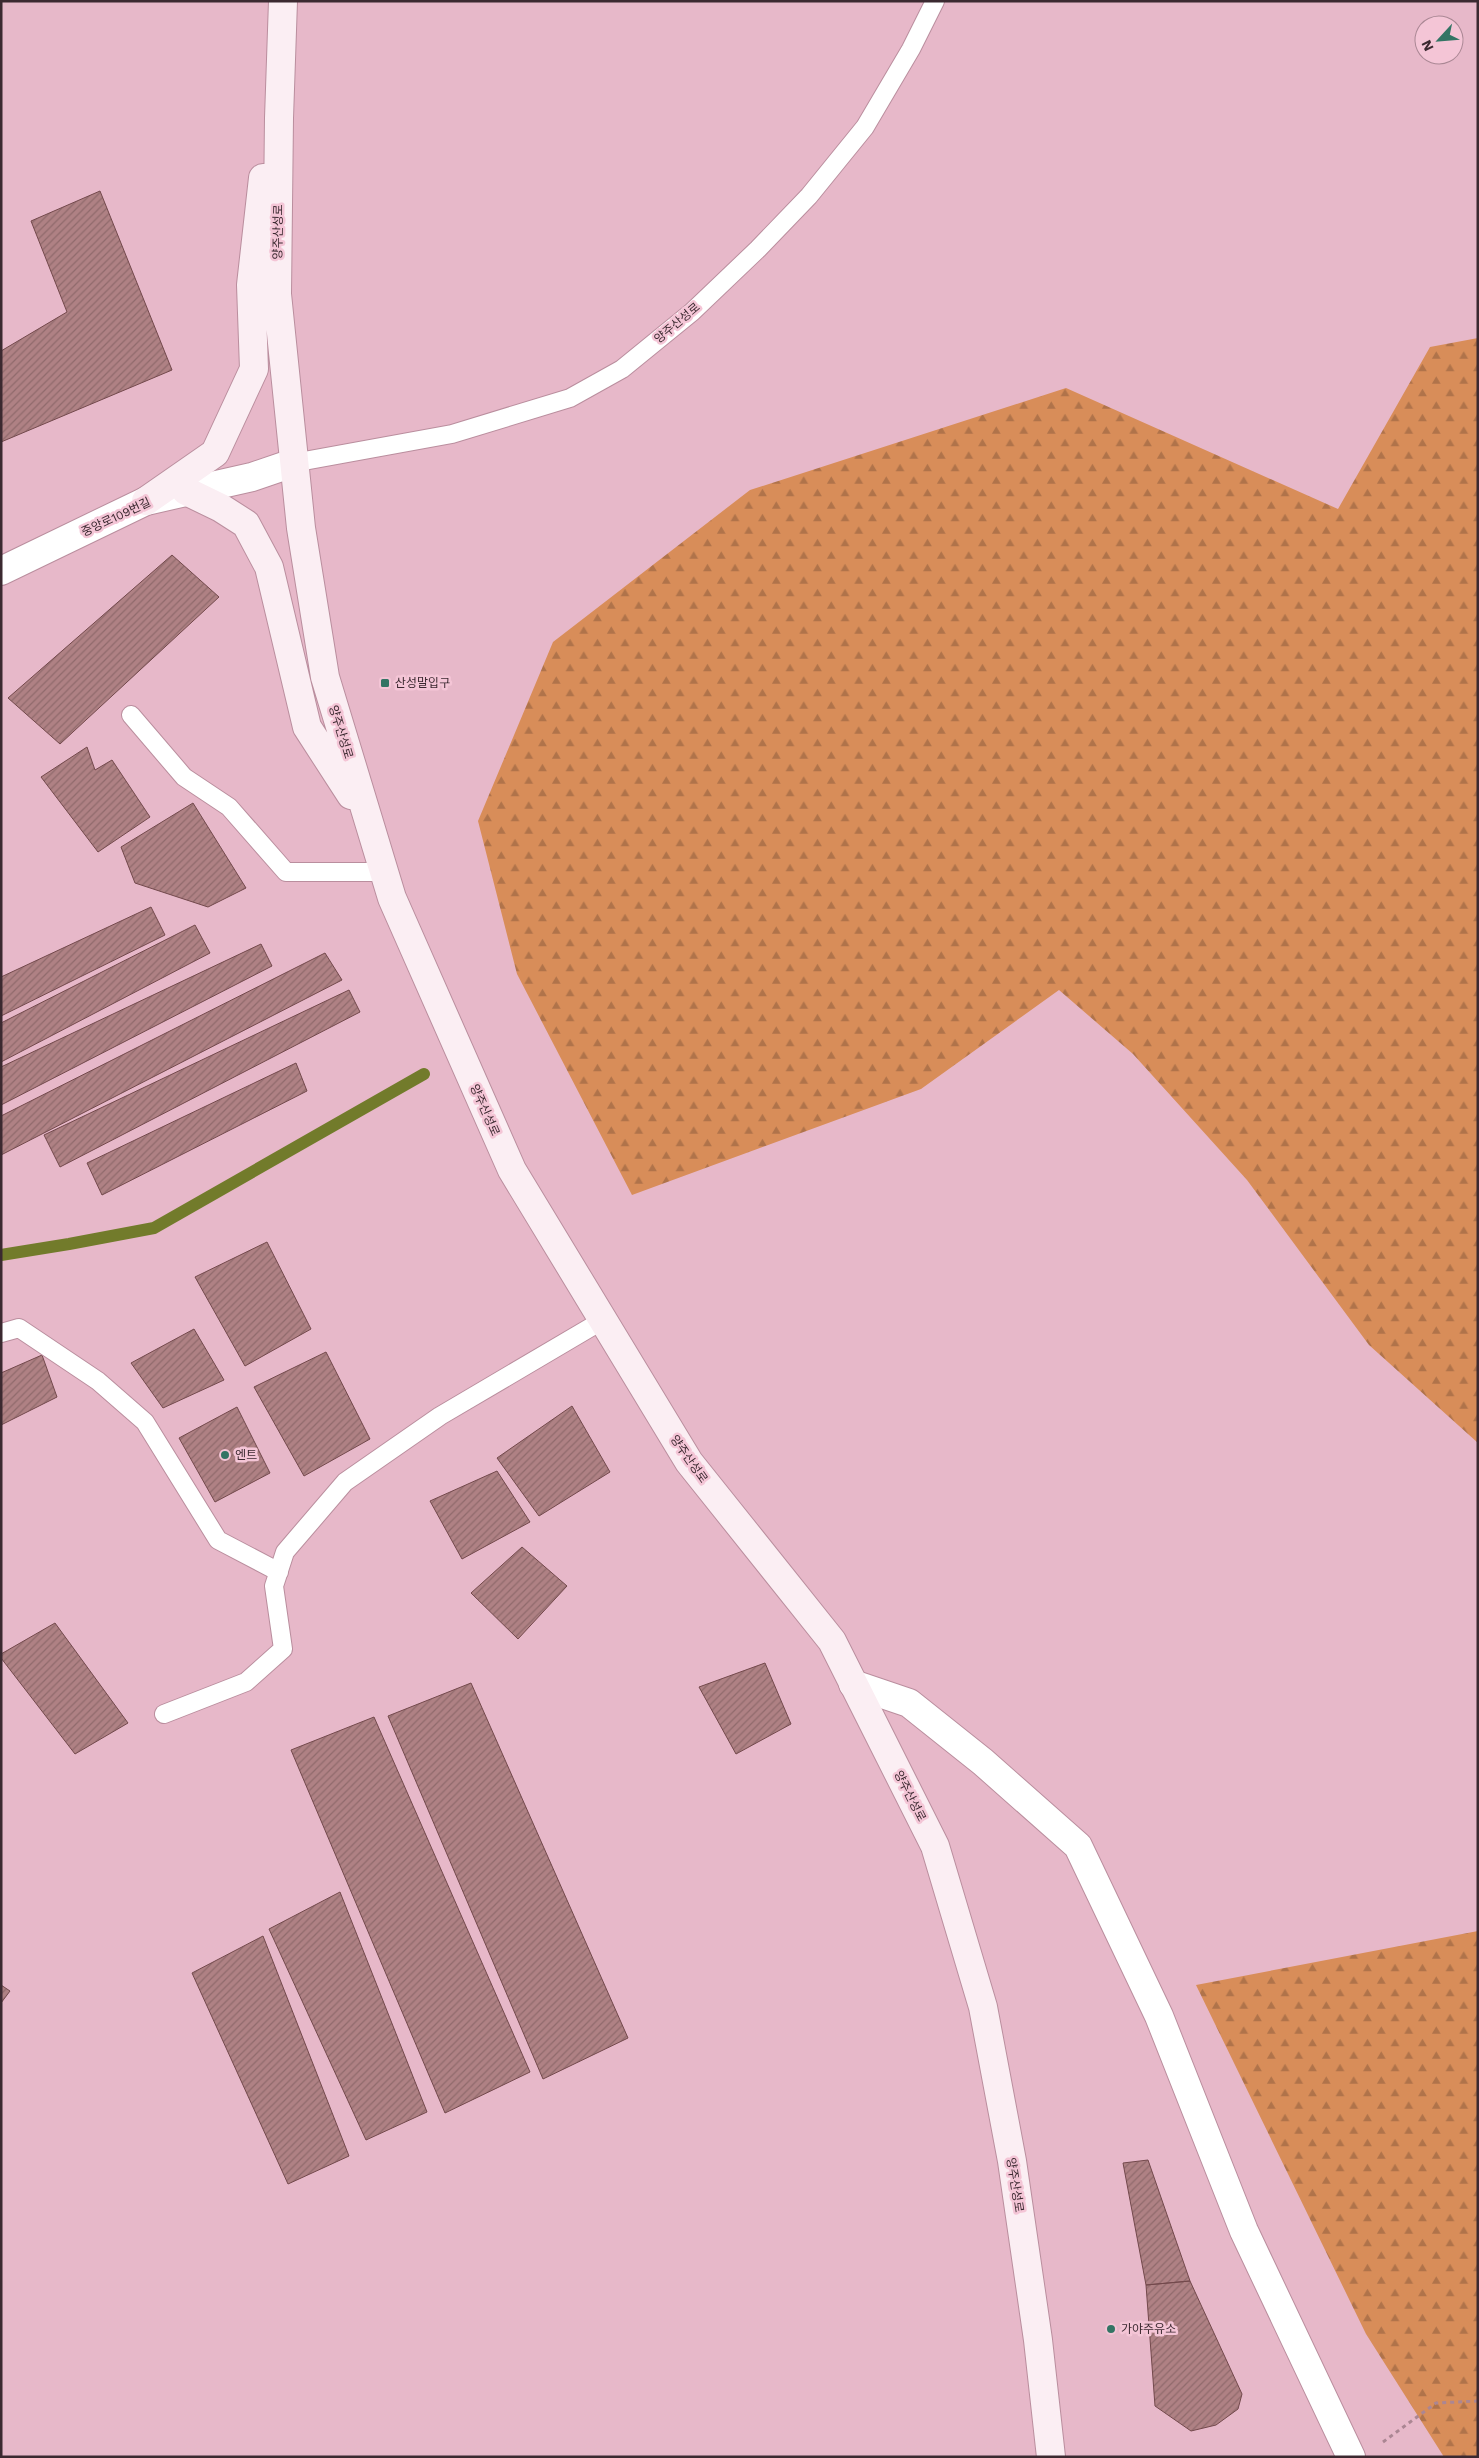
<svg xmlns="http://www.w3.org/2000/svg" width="1479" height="2458" font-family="'Work Sans','Noto Sans KR',sans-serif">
  <defs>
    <pattern id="forest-firs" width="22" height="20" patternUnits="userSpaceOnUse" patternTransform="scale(1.25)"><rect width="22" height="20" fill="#d88d59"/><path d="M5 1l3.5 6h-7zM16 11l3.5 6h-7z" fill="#b0734a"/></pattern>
    <pattern id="building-hatch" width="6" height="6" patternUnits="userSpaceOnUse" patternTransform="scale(1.25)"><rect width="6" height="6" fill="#af8184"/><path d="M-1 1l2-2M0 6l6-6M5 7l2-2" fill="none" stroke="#906a6c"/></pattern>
  </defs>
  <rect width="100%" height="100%" fill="#e7b8c9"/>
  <!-- forest -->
  <path fill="url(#forest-firs)" d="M1478 338V1443L1369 1345 1247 1180 1133 1054 1059 990 921 1089 632 1195 517 974 478 821 553 642 750 490 1066 388 1338 509 1430 347Z
    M1478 1931V2457H1444L1366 2334 1196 1985Z"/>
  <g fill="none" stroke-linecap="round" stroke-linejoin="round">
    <!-- stream -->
    <path stroke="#727b2b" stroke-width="12" d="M1 1255 69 1244 154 1228 424 1074"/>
  </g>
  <!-- building -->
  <path fill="url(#building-hatch)" stroke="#73494c" d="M100 191 172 370 1 442V351L67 312 31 221Z
    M172 555 219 597 60 744 8 698Z
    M87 747 95 770 112 760 150 817 98 852 41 777Z
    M193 803 246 888 208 907 135 883 121 847Z
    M151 907 165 935 1 1016V977Z
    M195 925 210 953 1 1062V1023Z
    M261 944 272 966 1 1105V1067Z
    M325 953 342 980 1 1155V1116Z
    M349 990 360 1012 60 1167 44 1135Z
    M296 1063 307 1091 102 1195 87 1163Z
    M267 1242 311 1329 245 1366 195 1277Z
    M194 1329 224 1380 163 1408 131 1363Z
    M326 1352 370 1439 304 1476 254 1387Z
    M42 1355 57 1397 1 1425V1373Z
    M572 1406 610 1472 539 1516 497 1458Z
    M237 1407 270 1473 215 1502 179 1438Z
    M497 1471 530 1522 462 1559 430 1501Z
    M522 1547 567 1586 518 1639 471 1593Z
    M55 1623 128 1723 75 1754 1 1658V1654Z
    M765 1663 791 1724 736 1754 699 1687Z
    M471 1683 628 2038 543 2079 388 1716Z
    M374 1717 530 2072 445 2113 291 1750Z
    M340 1892 427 2112 366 2140 269 1929Z
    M263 1936 349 2156 288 2184 192 1973Z
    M1 1985 10 1991 1 2003Z
    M1148 2160 1190 2281 1146 2285 1123 2163Z
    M1190 2281 1242 2394 1238 2409 1216 2425 1191 2431 1155 2406 1146 2285Z"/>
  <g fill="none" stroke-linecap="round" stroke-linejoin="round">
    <!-- lane casing -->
    <g stroke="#ba8e9e" stroke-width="20">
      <path id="lane" d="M293 463 452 434 570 398 622 369 692 312 758 249 809 196 865 127 911 49 935 1
        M131 715 184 777 229 807 286 872H384
        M1 1333 19 1328 98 1381 145 1422 218 1540 279 1572
        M164 1714 246 1682 283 1649 274 1586 285 1552 345 1482 440 1416 603 1320"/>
    </g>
    <!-- street casing -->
    <g stroke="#ba8e9e" stroke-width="30">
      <path id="street" d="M1 571 146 501 252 477 293 463
        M853 1684 909 1703 983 1762 1078 1846 1159 2016 1244 2231 1351 2457"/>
    </g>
    <!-- secondary casing -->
    <g stroke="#ba8e9e" stroke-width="30">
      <path id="secondary" d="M283 1 279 118 277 294 301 528 325 677 392 898 512 1170 689 1462 832 1641 935 1846 983 2007 1012 2161 1038 2340 1051 2457
        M186 491 221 508 246 524 269 567 307 727 351 795
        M146 501 215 453 254 369 251 285 263 178"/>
    </g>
    <!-- path -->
    <path stroke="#ab8693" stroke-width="3" stroke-dasharray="4 4" stroke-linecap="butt" d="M1383 2442 1436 2403 1478 2401"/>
    <!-- lane -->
    <use href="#lane" stroke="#fff" stroke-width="18"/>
    <!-- street -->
    <use href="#street" stroke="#fff" stroke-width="28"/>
    <!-- secondary -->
    <use href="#secondary" stroke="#fbeef3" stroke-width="28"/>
  </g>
  <!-- markers -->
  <g fill="#337464" stroke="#f4c5d6" stroke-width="2">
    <rect x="380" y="678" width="10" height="10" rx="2.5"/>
    <circle cx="225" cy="1455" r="5"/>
    <circle cx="1111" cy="2329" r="5"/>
  </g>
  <g text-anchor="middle" stroke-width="5" stroke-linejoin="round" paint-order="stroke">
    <!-- street labels -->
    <g font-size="12" fill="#3b2930" stroke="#f4c5d6">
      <text transform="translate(278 232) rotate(-89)" y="4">양주산성로</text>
      <text transform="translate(677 323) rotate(-40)" y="4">양주산성로</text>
      <text transform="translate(116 517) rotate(-25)" y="4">중앙로109번길</text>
      <text transform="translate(341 732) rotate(73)" y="4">양주산성로</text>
      <text transform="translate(485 1110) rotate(66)" y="4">양주산성로</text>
      <text transform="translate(689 1459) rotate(55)" y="4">양주산성로</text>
      <text transform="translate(910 1796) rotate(63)" y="4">양주산성로</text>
      <text transform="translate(1015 2185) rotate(81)" y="4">양주산성로</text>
    </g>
    <!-- poi labels -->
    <g font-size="12" fill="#3b2930" stroke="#f4c5d6" text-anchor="start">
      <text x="395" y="687">산성말입구</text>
      <text x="235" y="1459">엔트</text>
      <text x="1121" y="2333">가야주유소</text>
    </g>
  </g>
  <!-- border -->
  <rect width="1479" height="2458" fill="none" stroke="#3b2930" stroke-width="5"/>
  <!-- north arrow -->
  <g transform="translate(1439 40) rotate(244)"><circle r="24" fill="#f4c5d6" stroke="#aa8794"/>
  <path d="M0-4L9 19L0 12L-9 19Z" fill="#337464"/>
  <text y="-8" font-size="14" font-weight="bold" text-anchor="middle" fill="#3b2930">N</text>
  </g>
</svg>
